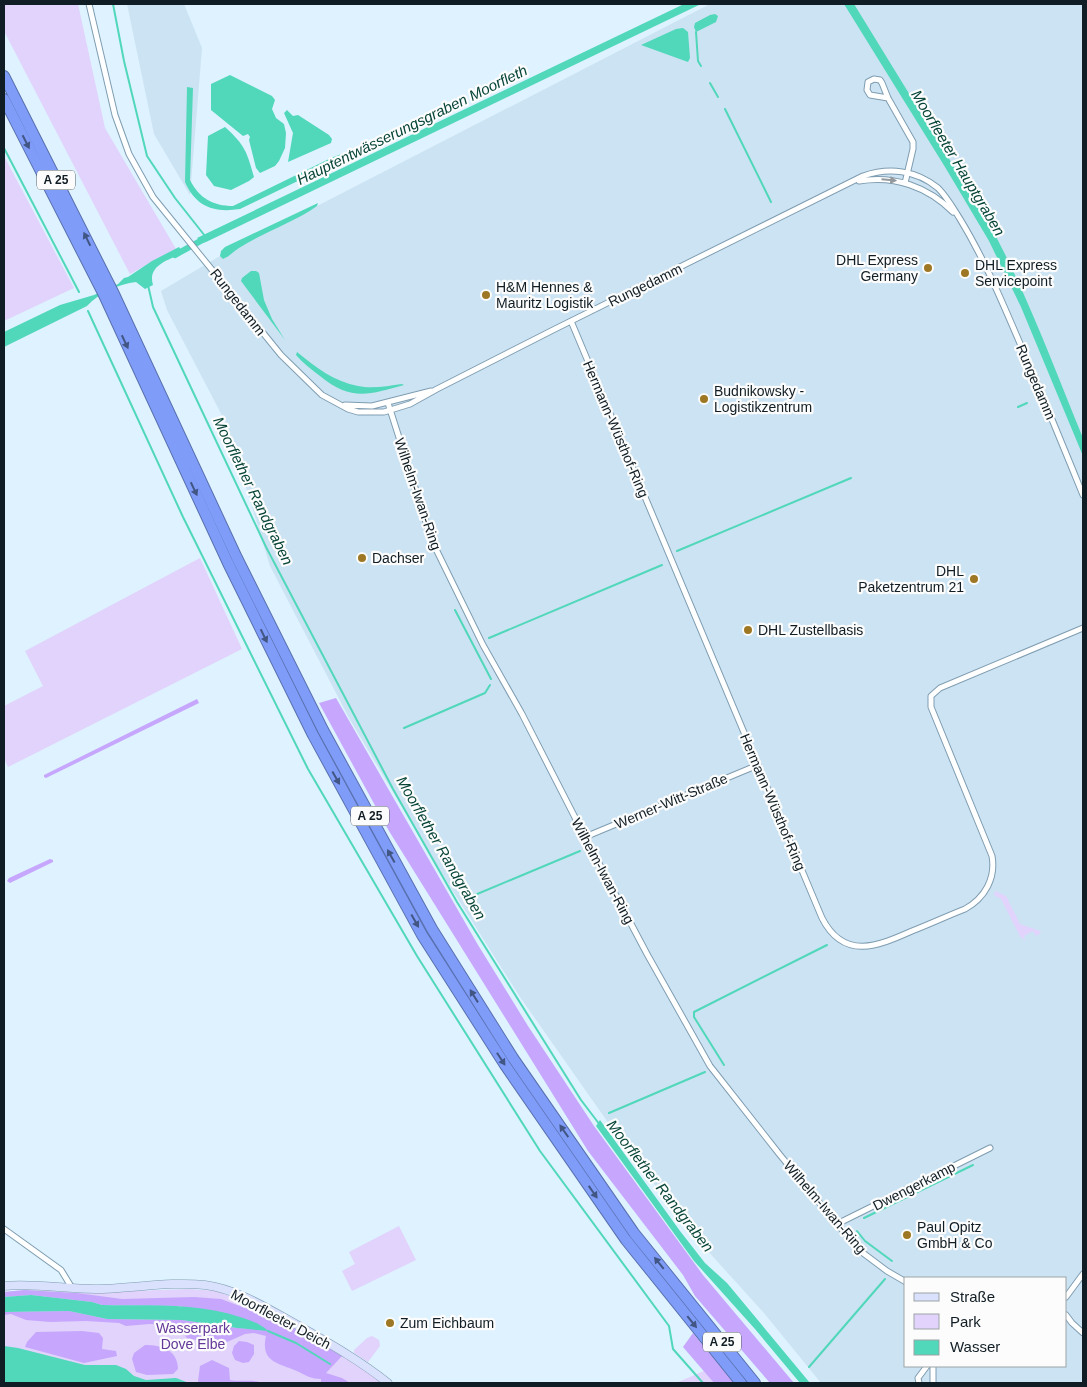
<svg xmlns="http://www.w3.org/2000/svg" width="1087" height="1387" font-family="Helvetica,sans-serif">
  <rect width="100%" height="100%" fill="#def2ff"/>
  <!-- built -->
  <path fill="#cce3f3" fill-rule="evenodd" d="M127 4H184L202 48 190 195 154 134Z
    M710 4H1083V1383H821L764 1313 687 1228 607 1121 520 997 432 858 349 718 270 566 227 425 167 310 161 291 220 256ZM906 1278H1066V1366H906Z"/>
  <!-- green -->
  <path fill="#e1d3fc" d="M4 4H78L105 128 176 249 130 274 4 31Z
    M4 156 74 288 4 321Z
    M200 558 242 649 8 767 4 758V706L43 686 25 651Z
    M995 891 1006 896 1020 924 1040 931 1041 933 1036 936 1033 931 1024 936 1025 940 1024 941 1023 938H1021L1001 899 994 895Z
    M399 1226 416 1260 352 1291 342 1271 355 1264 349 1252Z
    M189 1289 216 1291 256 1306 325 1345 367 1371 382 1383H4V1292L25 1290 77 1293Z
    M372 1336 379 1340 380 1346 368 1362 354 1353V1350L367 1338Z
    M704 1371 714 1383H676Z"/>
  <!-- forest -->
  <path fill="#c6a7fd" d="M336 698 478 945 528 1026 594 1126 703 1275 794 1383H770L695 1296 683 1275 588 1151 389 831 319 703Z
    M197 699 199 703 46 778 44 777V775Z
    M50 859 53 860V862L10 883 7 881 9 878Z
    M25 1290 77 1293 122 1299 194 1297 221 1299 253 1311 256 1306 342 1356 326 1373 342 1378 350 1383H321V1379C311 1379 307 1376 299 1372 279 1363 260 1363 266 1336L254 1333 245 1334 227 1342 213 1339 206 1342 187 1338 182 1332 170 1325 149 1324 126 1326 119 1323 86 1321 50 1322 26 1320 11 1314 4 1315V1312L69 1311 107 1319 182 1320 237 1328 255 1329 266 1332 180 1306 102 1305 92 1302 31 1295 4 1297V1292Z
    M82 1331 99 1333 103 1338 102 1349 116 1351 117 1356 84 1363 25 1347 27 1342 36 1332Z
    M693 1333 734 1383H714L683 1347Z
    M239 1341 247 1342 254 1345V1354L249 1362 243 1363 235 1360 232 1353 234 1346Z
    M145 1345C161 1345 178 1350 178 1369L173 1374 147 1375 136 1372 132 1359 134 1353Z
    M212 1360 229 1368 230 1380C242 1382 252 1379 263 1383H199L198 1381 200 1366Z"/>
  <!-- water -->
  <path fill="#51d7ba" d="M684 4H701L206 242 202 243 197 238Z
    M844 4H854L991 227C1027 294 1054 367 1083 438V456L1021 307 989 241 945 167Z
    M715 14 718 16 716 22 696 32 694 27 695 23 710 15Z
    M683 28 688 32 690 58 688 62 641 45 676 29Z
    M230 75 272 96 275 100 272 109 276 118 284 124 286 133 285 148 279 161 275 166 260 173 256 168 249 140 250 137 248 134 243 136 211 110V84Z
    M187 87 193 88 190 180C199 198 213 206 233 206L331 158 349 151H352L355 148 365 144 370 146 240 209C214 213 196 207 185 182Z
    M287 110 293 116 298 115 329 135 332 139 331 143 288 162 293 133 284 113Z
    M225 127C245 145 247 152 254 177L249 181 231 190 214 186 206 175 208 136Z
    M318 203 317 206C293 223 264 232 239 248 233 252 230 256 223 259L220 256 221 251 225 247Z
    M179 247 183 253C169 260 147 265 153 285L145 289 136 282C119 284 99 293 87 306L4 347V332L60 305 94 295 118 284 124 278 128 277 152 261Z
    M251 271H256L259 273 264 300 272 319 285 340 241 281 242 278Z
    M297 352C315 367 335 382 358 386 372 389 388 386 402 384L404 385C369 395 350 401 320 376 311 369 303 363 296 355Z
    M600 1120 680 1231 705 1263 727 1283 810 1383H800L755 1329 694 1261 596 1126Z
    M31 1295 92 1302 102 1305C148 1306 195 1302 240 1317 250 1320 261 1324 268 1331L237 1328 182 1320 107 1319 69 1311 4 1312V1297Z
    M4 1346 18 1348 85 1365H116L126 1369 134 1376 146 1380 176 1378 189 1383H4Z"/>
  <g fill="none" stroke-linecap="round" stroke-linejoin="round">
    <!-- stream -->
    <path stroke="#51d7ba" stroke-width="2" d="M113 4 124 61 147 156 175 198 205 236
      M696 32 698 61 701 66
      M710 83 718 97
      M725 109 771 202
      M4 148 79 292
      M148 285 153 307 266 547 393 789 457 902 581 1100 600 1125
      M88 311 183 517 308 769 417 956 540 1151 669 1326 673 1349 703 1383
      M1018 407 1027 403
      M677 551 851 478
      M455 610 491 679
      M489 638 662 565
      M404 728 485 693 490 685
      M470 897 580 851
      M724 1065 694 1017V1012L827 945
      M609 1113 705 1072
      M864 1218 973 1165
      M857 1231 865 1241 892 1261
      M268 1331 296 1343 330 1364
      M809 1367 885 1279"/>
    <!-- canal -->
    <path stroke="#51d7ba" stroke-width="6" d="M175 255 206 238"/>
    <!-- street casing -->
    <g stroke="#7f9db1" stroke-width="7">
      <path id="street" d="M89 4 115 115 129 154 153 197 281 355 322 395 348 409 358 412H384L410 404 437 389 555 329 863 176C889 167 916 170 938 188 947 197 953 208 960 219 985 260 1003 304 1022 348 1043 397 1063 446 1083 495
        M888 98 870 95 867 90 868 82 874 79 880 80 882 83 888 98 913 142V149L905 183
        M859 181C895 175 928 187 953 212
        M571 321 822 918C844 961 878 946 912 931 930 924 947 916 965 909 985 898 996 878 992 856L931 707V696L940 688 1083 628
        M388 403 432 541 483 645 522 714 585 837 647 954 710 1066 780 1155 837 1224 863 1253 887 1271 906 1282
        M345 405 372 406 431 391
        M585 837 758 765
        M837 1224 990 1148
        M4 1229 61 1270 72 1288
        M1066 1297 1083 1274
        M1066 1315 1072 1323 1083 1333
        M919 1383 918 1378 927 1366
        M933 1383V1366"/>
    </g>
    <!-- secondary casing -->
    <g stroke="#7f9db1" stroke-width="9">
      <path id="secondary" d="M4 1286C34 1283 64 1289 95 1289 130 1289 170 1281 205 1285 236 1289 265 1307 292 1322 325 1341 358 1359 388 1383"/>
    </g>
    <!-- highway casing -->
    <g stroke="#5870ae" stroke-width="12">
      <path id="highway" d="M4 76 114 294 237 558 323 730 432 929 513 1058 634 1233 755 1383
        M4 99 103 293 228 563 313 735 422 935 505 1065 626 1240 741 1383"/>
    </g>
    <!-- street -->
    <use href="#street" stroke="#fff" stroke-width="5"/>
    <!-- secondary -->
    <use href="#secondary" stroke="#d9e1fd" stroke-width="8"/>
    <!-- highway -->
    <use href="#highway" stroke="#7f9cf8" stroke-width="10"/>
  </g>
  <!-- one-way arrows -->
  <defs><path id="oneway-solid" d="M-6-.8H1V-3.2L6.5 0L1 3.2V.8H-6Z" transform="scale(1.25)"/></defs>
  <g fill="#425684">
    <use href="#oneway-solid" transform="translate(26 142) rotate(63)"/>
    <use href="#oneway-solid" transform="translate(87 239) rotate(-116)"/>
    <use href="#oneway-solid" transform="translate(125 342) rotate(65)"/>
    <use href="#oneway-solid" transform="translate(194 489) rotate(65)"/>
    <use href="#oneway-solid" transform="translate(264 636) rotate(64)"/>
    <use href="#oneway-solid" transform="translate(336 778) rotate(61)"/>
    <use href="#oneway-solid" transform="translate(391 856) rotate(-119)"/>
    <use href="#oneway-solid" transform="translate(415 921) rotate(61)"/>
    <use href="#oneway-solid" transform="translate(474 996) rotate(-122)"/>
    <use href="#oneway-solid" transform="translate(501 1059) rotate(57)"/>
    <use href="#oneway-solid" transform="translate(564 1131) rotate(-125)"/>
    <use href="#oneway-solid" transform="translate(593 1192) rotate(55)"/>
    <use href="#oneway-solid" transform="translate(659 1263) rotate(-129)"/>
    <use href="#oneway-solid" transform="translate(692 1322) rotate(51)"/>
  </g>
  <use fill="#94999d" href="#oneway-solid" transform="translate(889 180) rotate(5)"/>
  <!-- markers -->
  <g fill="#9d7723" stroke="#fbfcfb" stroke-width="2">
    <circle cx="928" cy="268" r="5"/>
    <circle cx="965" cy="273" r="5"/>
    <circle cx="486" cy="295" r="5"/>
    <circle cx="704" cy="399" r="5"/>
    <circle cx="362" cy="558" r="5"/>
    <circle cx="974" cy="579" r="5"/>
    <circle cx="748" cy="630" r="5"/>
    <circle cx="907" cy="1235" r="5"/>
    <circle cx="390" cy="1323" r="5"/>
  </g>
  <g text-anchor="middle" stroke-width="4.5" stroke-linejoin="round" paint-order="stroke">
    <!-- shield labels -->
    <g fill="#fbfcfb" stroke="#576065" stroke-width="1">
      <rect x="37" y="170.5" width="38" height="19" rx="4"/>
      <rect x="351" y="806.5" width="38" height="19" rx="4"/>
      <rect x="703" y="1332.5" width="38" height="19" rx="4"/>
    </g>
    <g font-size="12" font-weight="bold" fill="#111d25">
      <text x="56" y="184">A 25</text>
      <text x="370" y="820">A 25</text>
      <text x="722" y="1346">A 25</text>
    </g>
    <!-- poi labels -->
    <g font-size="14" fill="#111d25" stroke="#fbfcfb" text-anchor="start">
      <text x="918" y="265" text-anchor="end">DHL Express<tspan x="918" dy="16">Germany</tspan></text>
      <text x="975" y="270">DHL Express<tspan x="975" dy="16">Servicepoint</tspan></text>
      <text x="496" y="292">H&amp;M Hennes &amp;<tspan x="496" dy="16">Mauritz Logistik</tspan></text>
      <text x="714" y="396">Budnikowsky -<tspan x="714" dy="16">Logistikzentrum</tspan></text>
      <text x="372" y="563">Dachser</text>
      <text x="964" y="576" text-anchor="end">DHL<tspan x="964" dy="16">Paketzentrum 21</tspan></text>
      <text x="758" y="635">DHL Zustellbasis</text>
      <text x="917" y="1232">Paul Opitz<tspan x="917" dy="16">GmbH &amp; Co</tspan></text>
      <text x="400" y="1328">Zum Eichbaum</text>
    </g>
    <!-- street labels -->
    <g font-size="14" fill="#111d25" stroke="#fbfcfb">
      <text transform="translate(645 285) rotate(-26)" y="5">Rungedamm</text>
      <text transform="translate(238 302) rotate(52)" y="5">Rungedamm</text>
      <text transform="translate(1036 382) rotate(67)" y="5">Rungedamm</text>
      <text transform="translate(616 429) rotate(67)" y="5">Hermann-Wüsthof-Ring</text>
      <text transform="translate(418 494) rotate(71)" y="5">Wilhelm-Iwan-Ring</text>
      <text transform="translate(671 801) rotate(-23)" y="5">Werner-Witt-Straße</text>
      <text transform="translate(773 802) rotate(67)" y="5">Hermann-Wüsthof-Ring</text>
      <text transform="translate(603 871) rotate(62)" y="5">Wilhelm-Iwan-Ring</text>
      <text transform="translate(914 1186) rotate(-27)" y="5">Dwengerkamp</text>
      <text transform="translate(825 1207) rotate(49)" y="5">Wilhelm-Iwan-Ring</text>
      <text transform="translate(281 1319) rotate(28)" y="5">Moorfleeter Deich</text>
    </g>
    <!-- park labels -->
    <g font-size="14" fill="#64389a" stroke="#fbfcfb">
      <text x="193" y="1333">Wasserpark<tspan x="193" dy="16">Dove Elbe</tspan></text>
    </g>
    <!-- water labels -->
    <g font-size="15" font-style="italic" fill="#084539" stroke="#fbfcfb">
      <text transform="translate(412 125) rotate(-26)" y="5">Hauptentwässerungsgraben Moorfleth</text>
      <text transform="translate(958 163) rotate(59)" y="5">Moorfleeter Hauptgraben</text>
      <text transform="translate(253 491) rotate(64)" y="5">Moorflether Randgraben</text>
      <text transform="translate(441 848) rotate(60)" y="5">Moorflether Randgraben</text>
      <text transform="translate(660 1186) rotate(52)" y="5">Moorflether Randgraben</text>
    </g>
  </g>
  <!-- border -->
  <rect width="1087" height="1387" fill="none" stroke="#111d25" stroke-width="10"/>
  <!-- legend -->
  <rect x="904" y="1277" width="162" height="90" fill="#fbfcfb" stroke="#9da3a5"/>
  <rect x="914" y="1293" width="25" height="8" fill="#d9e1fd" stroke="#9da3a5"/>
  <text x="950" y="1302" font-size="15" fill="#111d25">Straße</text>
  <rect x="914" y="1314" width="25" height="15" fill="#e1d3fc" stroke="#9da3a5"/>
  <text x="950" y="1327" font-size="15" fill="#111d25">Park</text>
  <rect x="914" y="1340" width="25" height="15" fill="#51d7ba" stroke="#9da3a5"/>
  <text x="950" y="1352" font-size="15" fill="#111d25">Wasser</text>
</svg>
